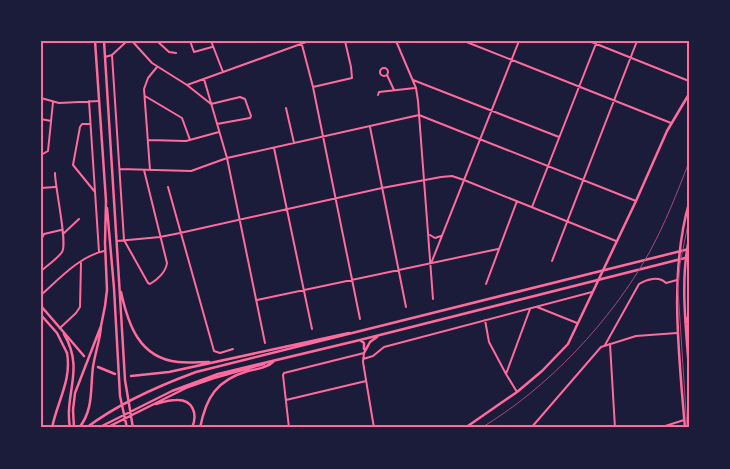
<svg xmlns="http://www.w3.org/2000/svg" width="730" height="469" font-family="'Work Sans',sans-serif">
  <rect width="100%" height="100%" fill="#1b1b3a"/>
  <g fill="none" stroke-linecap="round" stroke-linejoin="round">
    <!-- minor -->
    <path stroke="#ff6b9d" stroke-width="2" d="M132 41 152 63 187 85 211 104 240 97 245 99 251 116 250 118 217 124
      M157 41 169 52 176 53
      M190 41 194 52 212 47
      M211 41 223 72
      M301 41 313 87 360 319
      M396 41 416 88 418 101 433 299
      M464 41 671 123
      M589 41 689 81
      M681 41 683 42
      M112 55 124 240 148 283 150 284C157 280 166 272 167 263L144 170
      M105 57 112 55 127 41
      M380 72a4 4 0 1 1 8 0a4 4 0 1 1-8 0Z
      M387 75 394 90
      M204 79 227 158 265 343
      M413 80 559 137
      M187 85 309 41
      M313 87 352 78 351 67 345 41
      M378 95 379 92 415 88
      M145 96 182 118 190 140
      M41 98 59 103 99 101
      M89 101 99 252
      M286 108 294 143
      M41 119 51 121
      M90 124H82L80 127 73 165 95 192
      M370 127 406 307
      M148 140 186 141 219 132
      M274 148 312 329
      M41 155 48 151 53 102
      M120 169 191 171 227 158 419 115 636 201
      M150 170 144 89 148 78 157 67
      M168 187 214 351 220 353 233 349
      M41 188 55 187
      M532 207 597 41
      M44 234 61 230
      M63 234 79 219
      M430 235 435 238 441 236
      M41 240 44 234
      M117 241 160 237 180 233 382 188 441 177 452 176 464 180 616 241
      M432 261 519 41
      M552 261 637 41
      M41 271C48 265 57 259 62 252 68 244 55 188 55 173
      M486 284 517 201
      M41 295C59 279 80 256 104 251
      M257 300 498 249
      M537 307 577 323
      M485 320 489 342 506 374 517 392
      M60 328 76 313 80 307 81 263
      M610 344 615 428
      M605 345 639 284C647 279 659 276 666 283L677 280
      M363 359 373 356 384 347 592 292
      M506 374 530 309
      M286 400 366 381
      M289 428 283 375 284 373 364 353 363 362 374 428
      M659 428 684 420"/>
    <!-- tertiary -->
    <path stroke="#ff6b9d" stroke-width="2" d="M531 428 601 347 636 336 677 333"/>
    <!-- secondary -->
    <path stroke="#ff6b9d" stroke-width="2.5" d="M689 239C680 281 686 327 689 369
      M41 306 60 328
      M41 315 57 333 67 353
      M685 428C679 356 669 273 689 203"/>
    <!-- primary -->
    <path stroke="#ff6b9d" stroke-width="2.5" d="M95 41 106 201
      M104 41 119 280
      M64 334C85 370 64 393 70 428
      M465 428 517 392 542 371 568 344 636 201 667 131 689 94"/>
    <!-- trunk -->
    <path stroke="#ff6b9d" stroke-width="2.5" d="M107 208 114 288 120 396 127 428
      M119 280 125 380 133 428
      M121 292C128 324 139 358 178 362 189 363 199 362 209 362
      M686 322 689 314
      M60 328 84 356
      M360 340 364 343V349
      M364 353 370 342 377 337
      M98 367 115 374
      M131 376 169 372 349 333
      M156 404C163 402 169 400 176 400 193 399 198 414 192 428
      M52 428C57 402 72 380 67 353
      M74 428 73 410 75 393 101 326 105 306 107 290 105 243 106 201
      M79 428C94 409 90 389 93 367 95 353 100 340 101 327
      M86 428C119 403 158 386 196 372L689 249
      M98 428 172 391 218 374 360 340 689 257
      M106 428 188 387 214 378 264 364
      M200 428C206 397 217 380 248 371 257 369 267 368 274 361"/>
    <!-- tram -->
    <path stroke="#a44b75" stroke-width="1" d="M687 428 678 289 680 264 689 219"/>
    <!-- rail -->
    <path stroke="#a44b75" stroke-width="1" d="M481 428C548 388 611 321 649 253 665 224 677 193 689 162"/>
  </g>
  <!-- border -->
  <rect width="730" height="469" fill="none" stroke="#1b1b3a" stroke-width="85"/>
  <rect x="42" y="42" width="646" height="384" fill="none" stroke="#ff6b9d" stroke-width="2"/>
</svg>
